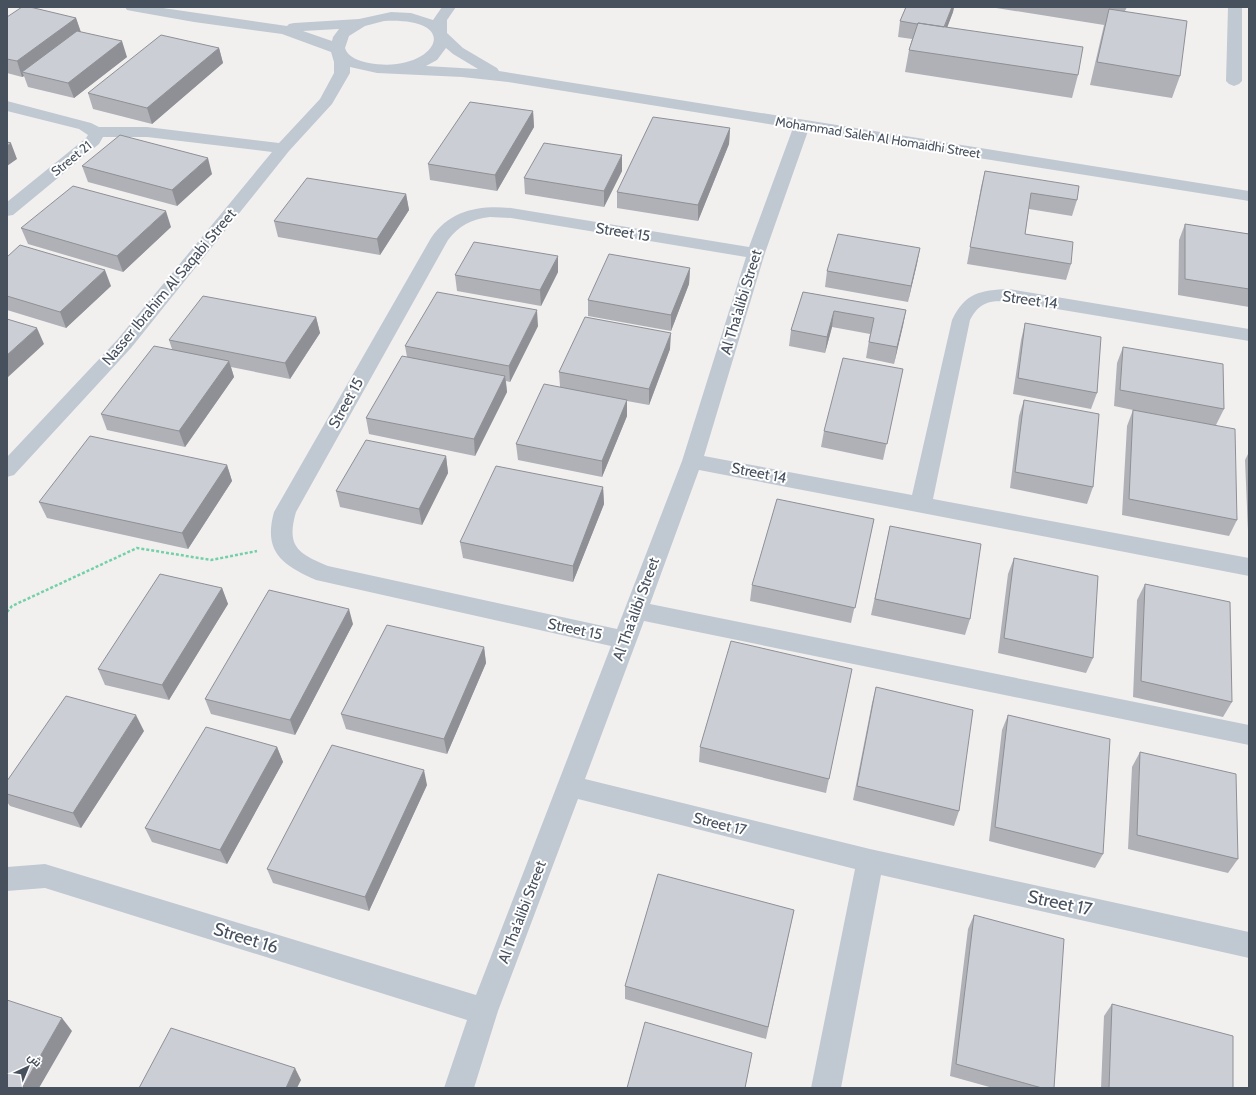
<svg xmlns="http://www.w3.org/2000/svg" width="1256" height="1095" font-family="Cabin,Cairo,sans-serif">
  <rect width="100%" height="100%" fill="#f2f0ef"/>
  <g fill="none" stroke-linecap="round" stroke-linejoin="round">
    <!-- path -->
    <path stroke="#73d1a9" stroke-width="2.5" stroke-dasharray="3 2" stroke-linecap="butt" d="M7 612 12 606 137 548 211 560 257 551"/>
    <!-- minor -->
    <path fill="#c0c9d2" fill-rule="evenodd" d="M125 7H156L287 26 289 24 294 23 359 19 391 12 411 13 433 20 442 7H456L447 20V33L463 48 497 68 499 71 1249 191V201L808 131 765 253 704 456 912 495 952 320C965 293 980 290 1009 289L1249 329V341L1009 301C990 301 980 301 970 320L933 499 1249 558V576L699 470 650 604 1249 725V745L644 621 585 779 870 849 1249 932V958L881 875 841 1088H811L855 869 578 799 498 1011 474 1088H444L467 1020 45 888 7 891V867L45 864 476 995 611 646 316 580C282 565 263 552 274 512L431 238C450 210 479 205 511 208L749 247 793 128 508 82 462 77 377 73 350 67V73L332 104 289 151 131 348 14 475 7 477V457L117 340 272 152 147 137H103L99 144 13 215 7 216V202L86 138 88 135 79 129 7 111V101L91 123 99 127H147L279 143 320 99 334 73V62L331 52 282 34 194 22 132 11 127 10ZM384 21C468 17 434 75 369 63 360 61 348 58 345 48L349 36 365 26ZM339 29 333 37 332 41 303 31ZM446 48 453 54 478 69 426 66 437 60ZM490 217 511 218 746 257 682 461 617 629 328 566C298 553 286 547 296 512L448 240C459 226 471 219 490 217Z
      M1228 7H1242V81L1239 84 1234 86 1229 84 1226 81Z"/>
  </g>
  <!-- wall -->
  <path fill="#afb1b7" d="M906 7H954L953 12 947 27 1078 75 1072 98 905 72 909 50 912 39 898 37 900 21Z
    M990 7H1127L1125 11 1180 76 1172 98 1090 85 1104 25Z
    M7 17 76 18 81 32 127 57 74 98 28 87 24 76 22 77 7 73Z
    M219 48 223 63 152 124 93 109 88 93Z
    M533 111 534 127 497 191 430 180 428 164Z
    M730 128 729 144 698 221 617 208V192Z
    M622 155V171L604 207 525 194 524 178Z
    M82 166 212 174 177 206 88 182Z
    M985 171 1077 200 1072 216 1029 209 1025 234 1071 264 1066 280 967 264 981 187Z
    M406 194 409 210 380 255 278 237 274 221Z
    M1185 224 1249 234V307L1178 295 1179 240Z
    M171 227 123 272 28 244 21 228Z
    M920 248 908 302 825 287 827 271Z
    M7 257 111 286 66 328 7 310Z
    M690 268 689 284 671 331 588 316V300Z
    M558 272 541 306 457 291 455 275Z
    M803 292 906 310 894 364 866 358 870 334 832 327 825 353 789 346 791 330Z
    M316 317 320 333 290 379 231 367 234 377 185 447 107 430 101 414 172 349 169 340Z
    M1025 323 1097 393 1091 409 1013 394 1021 340Z
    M538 326 510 382 506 381 507 392 475 456 369 434 366 418 407 357 405 346Z
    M1123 347 1224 409 1216 425 1237 520 1229 536 1122 515 1127 426 1133 410 1114 406 1117 363Z
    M670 349 649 405 627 401V416L602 477 518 460 516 444 560 387 559 372Z
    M1249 365V397L1248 367Z
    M903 369 883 460 821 447 824 431Z
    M1024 400 1093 487 1087 504 1010 488 1019 416Z
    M1249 452V532L1248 531 1245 460Z
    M446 456 448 473 422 525 340 507 336 491Z
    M227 465 232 481 188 549 47 518 39 502Z
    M603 487 604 504 573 582 463 558 460 542Z
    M874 519 851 623 750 601 752 585Z
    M890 526 970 619 965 635 871 615Z
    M1014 558 1093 658 1086 673 998 653 1008 574Z
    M1145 584 1232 702 1223 717 1133 697 1137 600Z
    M222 588 228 604 169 700 105 685 98 669Z
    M353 624 295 735 211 714 205 699Z
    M484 647 486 663 447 754 346 729 341 714Z
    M852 669 826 793 699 762 700 747Z
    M876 687 959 811 954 826 853 800 872 703Z
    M1008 715 1103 854 1095 868 989 841 1002 730Z
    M144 731 81 828 10 806 7 802V781Z
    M277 747 283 762 227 864 152 842 145 828Z
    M1140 752 1238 859 1228 873 1128 849 1132 767Z
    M427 785 369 911 273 883 267 869Z
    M794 910 766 1039 625 999V986Z
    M974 915 1054 1088H993L950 1076 968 929Z
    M1112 1004 1233 1088H1101L1104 1016Z"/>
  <!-- shaded-wall -->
  <path fill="#8e9095" d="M952 7H954L953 12 941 44 944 29Z
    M76 18 81 33 22 72 24 76 22 77 17 61Z
    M122 41 127 57 74 98 68 83Z
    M219 48 223 63 152 124 147 108Z
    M533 111 534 127 497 191 495 175Z
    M730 128 729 144 698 221V205Z
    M11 143 17 159 7 166V146Z
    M622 155V171L604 207V191Z
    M208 158 212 174 177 206 172 190Z
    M406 194 409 210 380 255 377 239Z
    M166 211 171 227 123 272 117 256Z
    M920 248 917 264 908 302 911 286Z
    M558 256V272L541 306 540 290Z
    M690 268 689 284 671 331V315Z
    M105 270 111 286 66 328 60 312Z
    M537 310 538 326 510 382 509 366Z
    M906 310 903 326 894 364 897 347Z
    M834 311 832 327 825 353 827 337Z
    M316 317 320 333 290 379 285 363Z
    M37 328 44 344 7 378V355Z
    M671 333 670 349 649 405V389Z
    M229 361 234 377 185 447 179 431Z
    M505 376 507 392 475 456 474 439Z
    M627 400V416L602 477V461Z
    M446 456 448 473 422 525 419 509Z
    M227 465 232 481 188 549 182 533Z
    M603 487 604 504 573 582V566Z
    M222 588 228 604 169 700 162 685Z
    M349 609 353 624 295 735 290 720Z
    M484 647 486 663 447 754 444 739Z
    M136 715 144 731 81 828 73 813Z
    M277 747 283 762 227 864 220 850Z
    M424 770 427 785 369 911 365 897Z
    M62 1018 72 1031 39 1088H22Z
    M295 1068 301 1080 297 1088H286Z"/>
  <!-- building -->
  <path fill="#cbced5" stroke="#8e9095" d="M22 7H30L76 18 17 61 7 59V17Z
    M906 7H952L944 27 918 23 917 24 900 21Z
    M1109 9 1187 21 1180 76 1097 62Z
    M918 23 1083 47 1078 75 909 50Z
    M77 31 122 41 68 83 22 72Z
    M161 35 219 48 147 108 88 93Z
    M470 102 533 111 495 175 428 164Z
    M653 117 730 128 698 205 617 192Z
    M120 135 208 158 172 190 82 166Z
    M7 142 11 143 7 146Z
    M544 143 622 155 604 191 524 178Z
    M985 171 1079 186 1077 200 1031 193 1025 234 1073 242 1071 264 970 247Z
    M307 178 406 194 377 239 274 221Z
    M73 186 166 211 117 256 21 228Z
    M1185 224 1249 234V289L1185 279Z
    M838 234 920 248 911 286 827 271Z
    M474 242 558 256 540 290 455 275Z
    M20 245 105 270 60 312 7 296V257Z
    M609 254 690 268 671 315 588 300Z
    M437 292 537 310 509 366 405 346Z
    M803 292 906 310 897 347 869 342 874 318 834 311 827 337 791 330Z
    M203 296 316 317 285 363 169 340Z
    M585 317 671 333 649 389 559 372Z
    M7 319 37 328 7 355Z
    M1025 323 1101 337 1097 393 1018 378Z
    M154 346 229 361 179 431 101 414Z
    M1123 347 1223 364 1224 409 1120 390Z
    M402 356 505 376 474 439 366 418Z
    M843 358 903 369 887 444 824 431Z
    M544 384 627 400 602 461 516 444Z
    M1024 400 1099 414 1093 487 1015 472Z
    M1133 410 1235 429 1237 520 1129 499Z
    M90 436 227 465 182 533 39 502Z
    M366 440 446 456 419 509 336 491Z
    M496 466 603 487 573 566 460 542Z
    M777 499 874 519 855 608 752 585Z
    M890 526 981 544 970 619 875 599Z
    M1014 558 1098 576 1093 658 1004 638Z
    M160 574 222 588 162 685 98 669Z
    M1145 584 1230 602 1232 702 1141 681Z
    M269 590 349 609 290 720 205 699Z
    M387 625 484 647 444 739 341 714Z
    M731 641 852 669 829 779 700 747Z
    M876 687 973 710 959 811 857 786Z
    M66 696 136 715 73 813 7 794V781Z
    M1008 715 1110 739 1103 854 995 827Z
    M206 727 277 747 220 850 145 828Z
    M332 745 424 770 365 897 267 869Z
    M1140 752 1236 774 1238 859 1137 835Z
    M658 874 794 910 768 1027 625 986Z
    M974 915 1064 939 1054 1088H1042L956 1064Z
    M7 1000 62 1018 22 1088H7Z
    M1112 1004 1233 1036V1088H1109Z
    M645 1022 752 1053 745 1088H627Z
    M171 1028 295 1068 286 1088H139Z"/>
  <g text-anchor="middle" stroke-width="4" stroke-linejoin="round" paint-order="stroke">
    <!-- far-street labels -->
    <g font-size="13" fill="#47515e" stroke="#fff">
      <text transform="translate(878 137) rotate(9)" y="5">Mohammad Saleh Al Homaidhi Street</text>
      <text transform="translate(71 158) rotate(-39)" y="5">Street 21</text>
    </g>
    <!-- street labels -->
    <g font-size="15" fill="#47515e" stroke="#fff">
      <text transform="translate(623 232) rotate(9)" y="5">Street 15</text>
      <text transform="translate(169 287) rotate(-50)" y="5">Nasser Ibrahim Al Saqabi Street</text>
      <text transform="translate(1030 300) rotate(8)" y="5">Street 14</text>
      <text transform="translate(741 302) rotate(-73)" y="5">Al Tha'alibi Street</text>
      <text transform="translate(346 403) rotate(-61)" y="5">Street 15</text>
      <text transform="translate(759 473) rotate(11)" y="5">Street 14</text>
      <text transform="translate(636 609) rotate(-70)" y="5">Al Tha'alibi Street</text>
      <text transform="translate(575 629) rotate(12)" y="5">Street 15</text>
      <text transform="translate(720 824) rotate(14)" y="5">Street 17</text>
      <text transform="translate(522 912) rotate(-69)" y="5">Al Tha'alibi Street</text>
    </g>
    <!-- near-street labels -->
    <g font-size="18" fill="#47515e" stroke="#fff">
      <text transform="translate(1060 903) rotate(12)" y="6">Street 17</text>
      <text transform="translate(246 938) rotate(17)" y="6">Street 16</text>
    </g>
  </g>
  <!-- border -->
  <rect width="1256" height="1095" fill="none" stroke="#47515e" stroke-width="16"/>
  <!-- north arrow -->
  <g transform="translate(28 1067) rotate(44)" stroke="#ffffff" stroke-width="3" paint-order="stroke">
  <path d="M0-3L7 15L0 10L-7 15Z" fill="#47515e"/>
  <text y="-6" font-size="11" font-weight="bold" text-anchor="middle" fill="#47515e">ش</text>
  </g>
</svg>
